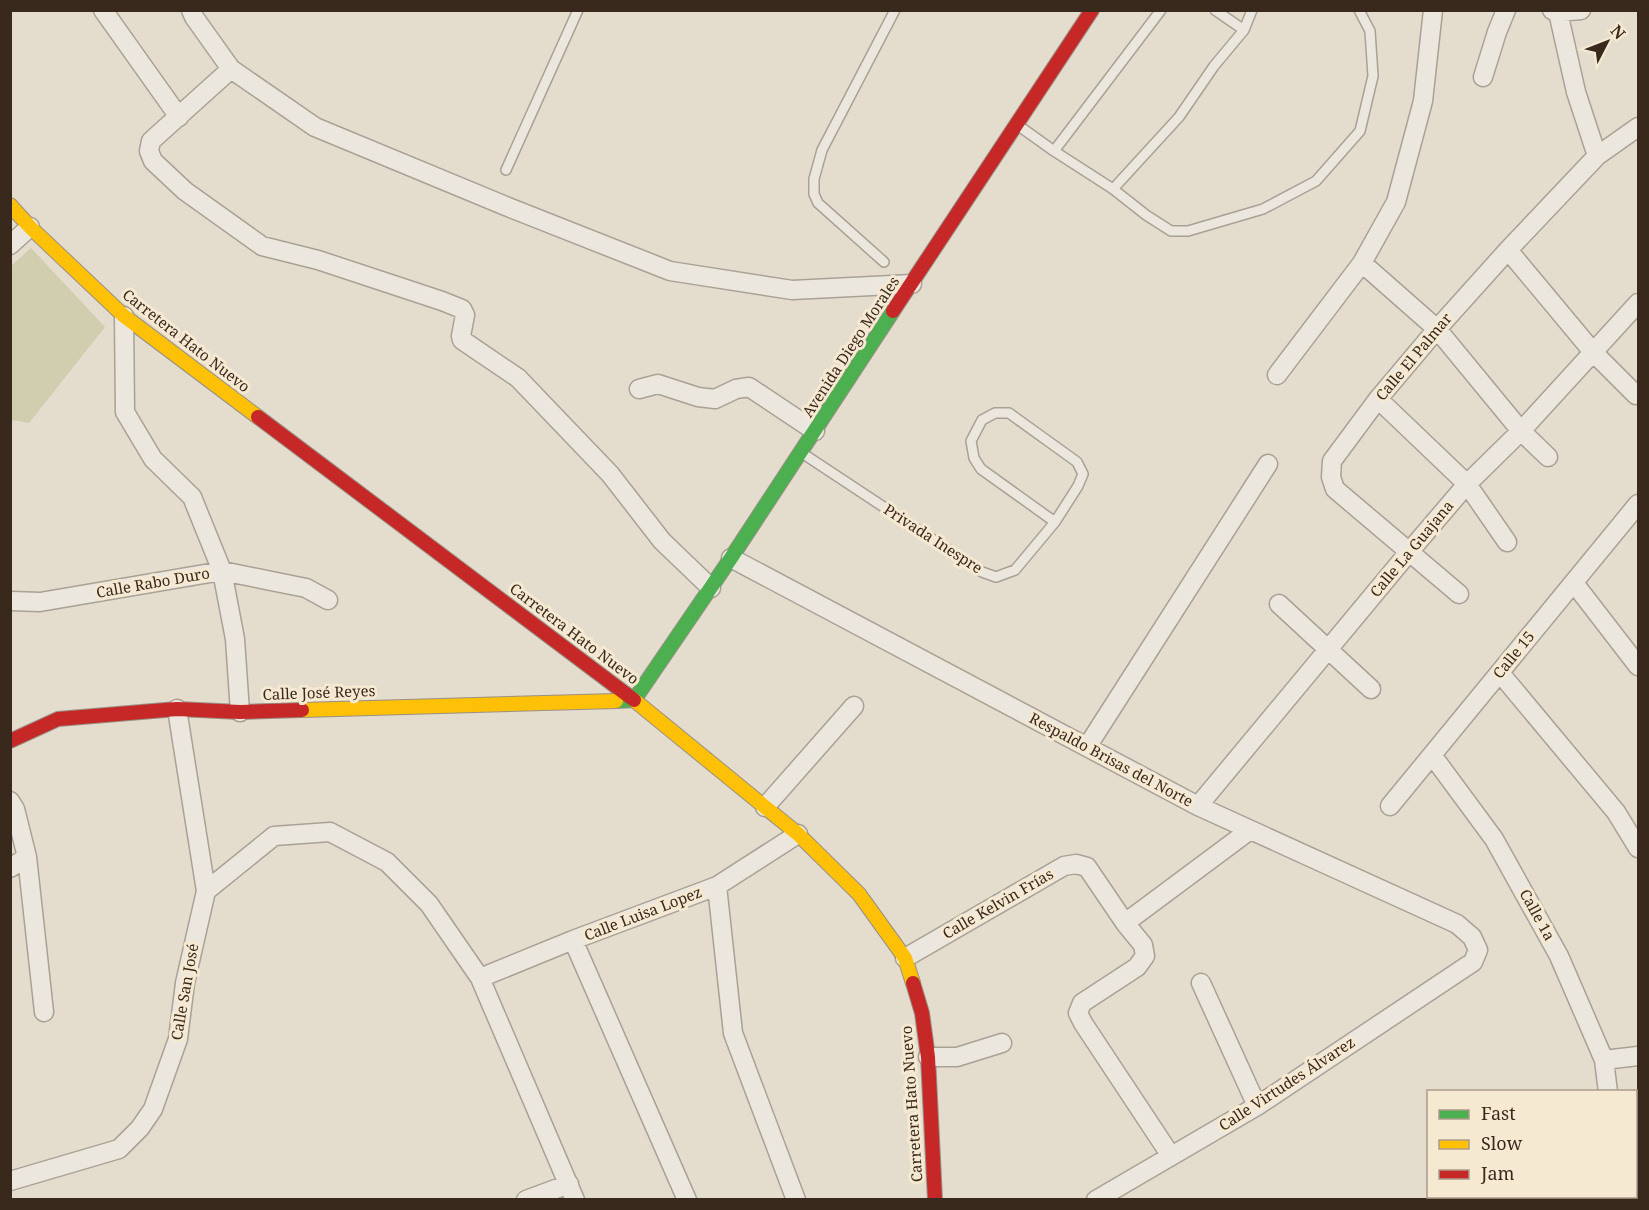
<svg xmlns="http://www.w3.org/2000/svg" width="1649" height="1210" font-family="'Noto Serif',serif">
  <rect width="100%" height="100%" fill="#e4dccc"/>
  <!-- cemetery -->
  <path fill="#d0ceae" d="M31 248 105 327 29 423 11 420 10 267Z"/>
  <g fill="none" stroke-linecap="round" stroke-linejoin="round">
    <!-- lane casing -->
    <g stroke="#a9a195" stroke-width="12">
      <path id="lane" d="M1215 10 1244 30
        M1019 126 1054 151 1113 189 1146 215 1171 231H1188L1263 209 1316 181 1360 131 1373 76 1370 31 1359 10
        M1054 151 1161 10
        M506 170 578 10
        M1113 189 1179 117 1214 66 1244 30 1252 10
        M884 262 818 203 814 194V179L822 150 895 10
        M802 453 982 572 996 577 1015 570 1055 522 1078 486 1083 474 1077 462 1009 413H995L982 420 971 441 974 458 981 469 1055 522"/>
    </g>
    <!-- street casing -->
    <g stroke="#a9a195" stroke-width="21">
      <path id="street" d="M103 10 179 117
        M191 10 194 17 231 69 315 127 508 207 670 271 792 290 912 284
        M1552 10 1558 12 1581 10
        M1558 12 1576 92 1597 156
        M231 69 151 141 149 151 153 161 185 191 262 246 318 260 442 301 462 309 465 315 461 336 462 340 518 378 610 474 662 541 711 588
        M1483 77 1497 32 1506 10
        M10 245 30 227
        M1508 250 1593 352 1636 395
        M1362 263 1437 329 1521 431 1548 457
        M124 316 125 412 153 459 192 497 222 571 235 639 240 712
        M1277 375 1362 263 1396 202 1423 101 1433 10
        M639 389 658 384 698 397 715 399 736 389 749 387 815 431
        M1378 399 1467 484 1507 542
        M731 558 1198 806 1457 924 1472 937 1478 950 1473 962 1257 1106 1096 1200
        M1574 583 1638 666
        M1459 594 1335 489 1331 477 1332 461 1378 399 1437 329 1508 250 1597 156 1638 127
        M10 601 40 602 222 571 306 588 328 600
        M1279 604 1371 689
        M1500 673 1616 812 1638 848
        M1087 747 1268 464
        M1432 755 1494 839 1559 956 1604 1060 1608 1092
        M10 801 15 809 27 857 44 1012
        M1198 806 1409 552 1467 484 1521 431 1638 303
        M1390 806 1638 504
        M765 807 854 706
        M10 868 27 857
        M717 886 733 1033 796 1200
        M206 891 274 836 330 832 387 862 429 904 480 978 575 1200
        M1125 923 1250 830
        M573 940 687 1200
        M905 958 1064 866 1076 864 1087 867 1125 923 1143 945 1145 956 1137 967 1082 1003 1078 1013 1083 1023 1171 1156
        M480 978 573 940 717 886 798 834
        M1201 983 1257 1106
        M928 1057H957L1002 1043
        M1604 1060 1638 1056
        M1636 1176 1638 1175
        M10 1181 119 1149 140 1128 153 1109 178 1039 185 983 206 891 177 709
        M1636 1193H1638
        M1623 1196V1200
        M526 1200 569 1184
        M1486 1200 1504 1196
        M1589 1200 1608 1196"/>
    </g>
    <!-- fast casing -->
    <g stroke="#999085" stroke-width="16">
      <path id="fast" d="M616 701 634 700 731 558 893 311"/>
    </g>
    <!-- slow casing -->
    <g stroke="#999085" stroke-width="16">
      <path id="slow" d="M10 205 30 227 124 316 258 417
        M634 700 798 834 859 894 905 958 913 983
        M302 710 616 701"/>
    </g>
    <!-- jam casing -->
    <g stroke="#999085" stroke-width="16">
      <path id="jam" d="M893 311 1092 10
        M258 417 634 700
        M10 741 58 719 177 709 240 712 302 710
        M913 983 922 1013 928 1057 935 1200"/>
    </g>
    <!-- lane -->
    <use href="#lane" stroke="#ece7de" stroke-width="9"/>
    <!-- street -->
    <use href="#street" stroke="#ece7de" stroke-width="18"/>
    <!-- fast -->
    <use href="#fast" stroke="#4caf50" stroke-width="14"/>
    <!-- slow -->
    <use href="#slow" stroke="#ffc107" stroke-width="14"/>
    <!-- jam -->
    <use href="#jam" stroke="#c62828" stroke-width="14"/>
  </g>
  <g text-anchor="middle" stroke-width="6" stroke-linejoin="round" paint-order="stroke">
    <!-- street labels -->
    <g font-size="15" fill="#39291d" stroke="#f6e9d2">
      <text transform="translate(186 341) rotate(38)" y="5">Carretera Hato Nuevo</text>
      <text transform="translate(851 347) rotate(-57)" y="5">Avenida Diego Morales</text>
      <text transform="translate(1414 357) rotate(-50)" y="5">Calle El Palmar</text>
      <text transform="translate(933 539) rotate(33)" y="5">Privada Inespre</text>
      <text transform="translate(1412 549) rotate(-50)" y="5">Calle La Guajana</text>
      <text transform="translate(153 583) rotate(-10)" y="5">Calle Rabo Duro</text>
      <text transform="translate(574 634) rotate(37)" y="5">Carretera Hato Nuevo</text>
      <text transform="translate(1514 655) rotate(-51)" y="5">Calle 15</text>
      <text transform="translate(319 693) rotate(-2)" y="5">Calle José Reyes</text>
      <text transform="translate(1111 760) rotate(28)" y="5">Respaldo Brisas del Norte</text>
      <text transform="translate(998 904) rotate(-30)" y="5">Calle Kelvin Frías</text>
      <text transform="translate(643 914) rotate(-21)" y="5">Calle Luisa Lopez</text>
      <text transform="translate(1537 915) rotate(61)" y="5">Calle 1a</text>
      <text transform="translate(185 992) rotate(-80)" y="5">Calle San José</text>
      <text transform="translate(1287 1084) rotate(-33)" y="5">Calle Virtudes Álvarez</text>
      <text transform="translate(912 1104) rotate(-94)" y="5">Carretera Hato Nuevo</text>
    </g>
  </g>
  <!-- border -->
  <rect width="1649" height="1210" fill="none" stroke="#39291d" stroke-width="24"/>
  <!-- legend -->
  <rect x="1427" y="1090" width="210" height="108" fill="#f6e9d2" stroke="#aa9c8a" stroke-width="1.5"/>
  <rect x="1439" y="1110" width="30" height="9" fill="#4caf50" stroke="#aa9c8a" stroke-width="1.5"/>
  <text x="1481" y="1120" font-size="18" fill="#39291d">Fast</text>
  <rect x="1439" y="1140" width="30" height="9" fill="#ffc107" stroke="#aa9c8a" stroke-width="1.5"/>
  <text x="1481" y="1150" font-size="18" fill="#39291d">Slow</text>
  <rect x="1439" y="1170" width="30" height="9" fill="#c62828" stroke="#aa9c8a" stroke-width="1.5"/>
  <text x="1481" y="1180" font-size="18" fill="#39291d">Jam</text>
  <!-- north arrow -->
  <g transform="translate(1607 42) rotate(48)" stroke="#f6e9d2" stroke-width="4.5" paint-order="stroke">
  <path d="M0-4.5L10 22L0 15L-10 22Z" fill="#39291d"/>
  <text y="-9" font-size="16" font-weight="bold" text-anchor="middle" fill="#39291d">N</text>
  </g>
</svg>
